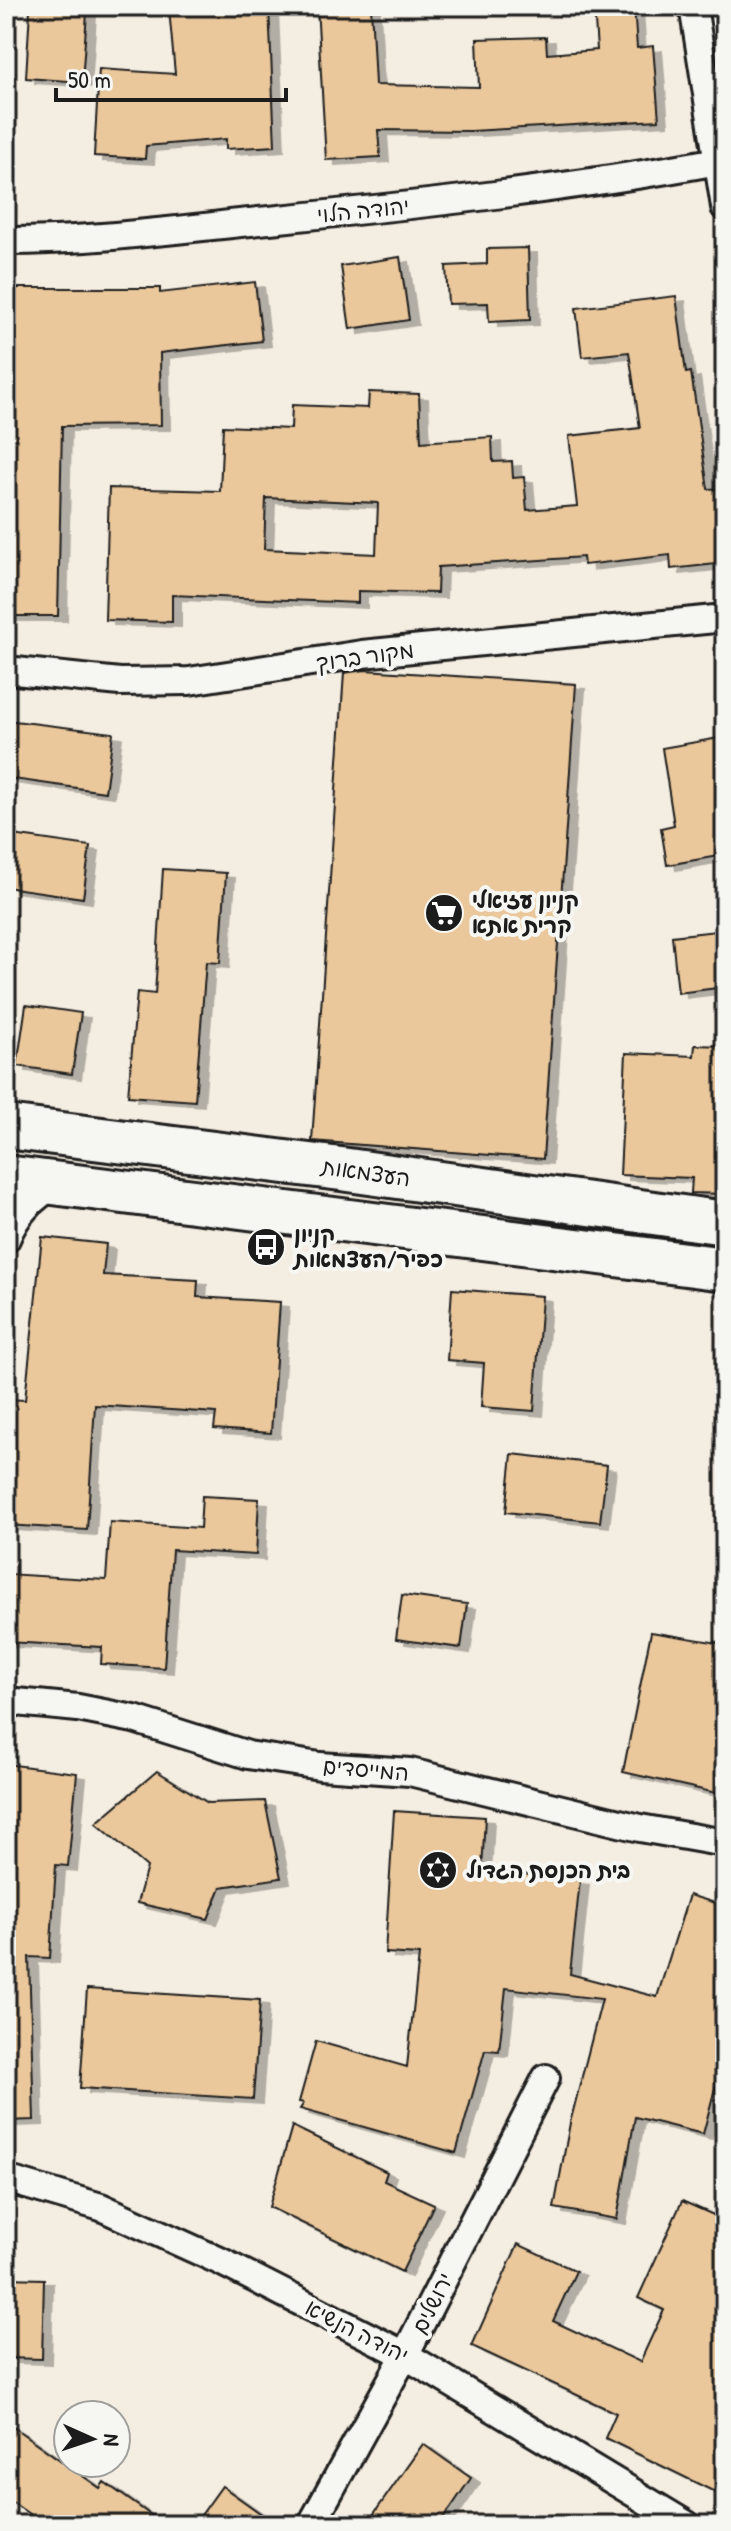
<svg xmlns="http://www.w3.org/2000/svg" width="731" height="2531" font-family="'Patrick Hand','Playpen Sans Hebrew',sans-serif">
  <defs>
    <filter id="shadow"><feDropShadow dx="9" dy="5" stdDeviation="0" flood-color="#0004"/></filter>
  </defs>
  <rect width="100%" height="100%" fill="#f4ede1"/>
  <filter id="ink" filterUnits="userSpaceOnUse"><feTurbulence type="fractalNoise" baseFrequency=".0125" numOctaves="2"/><feDisplacementMap in="SourceGraphic" scale="16" xChannelSelector="R" yChannelSelector="G"/><feConvolveMatrix kernelMatrix="1 2 1 2 8 2 1 2 1" color-interpolation-filters="sRGB"/></filter>
  <g filter="url(#ink)">
    <!-- building -->
    <path fill="#ebc89c" stroke="#1c1c1c" stroke-width="2" fill-rule="evenodd" filter="url(#shadow)" d="M202 6H269L275 146 226 149V139L146 146 145 159 94 156 99 69 175 74 169 9Z
      M317 6H371L375 85 479 87 477 39 546 37 547 54 597 50 594 6H634L637 48 653 46 659 120 471 131 378 130 380 157 326 160Z
      M30 9 87 12 82 82 26 78Z
      M528 248 530 320 489 322 488 303 448 304 446 266 487 264V249Z
      M400 257 409 320 350 329 341 266Z
      M255 282 262 341 160 353 161 425 62 426 58 616H6V288H160V293Z
      M676 296 686 373 691 372 708 489 722 488 725 563 671 569 670 555 584 565 583 557 438 567 437 593 358 591V603L172 595V622L105 620 109 488 220 491 223 426 291 429 292 405 368 408 369 392 419 394 421 442 492 437 493 462 512 461 513 478 524 477 527 510 577 506 569 436 640 428 629 352 582 357 576 308ZM266 498 378 503 376 554 264 549Z
      M365 670 576 684 543 1159 312 1141 344 673Z
      M6 720 113 733 105 792 6 778Z
      M725 737 724 855 667 865 661 828 674 825 662 748Z
      M6 834 90 846 83 898 6 887Z
      M163 869 226 873 220 963 206 962 195 1101 128 1096 137 992 155 994Z
      M725 930V987L678 993 672 936Z
      M26 1005 81 1013 72 1074 17 1066Z
      M695 1045 725 1046V1194L691 1193 692 1178 620 1175 626 1053 694 1056Z
      M42 1237 106 1244 103 1275 198 1280 197 1297 280 1302 271 1433 214 1429 216 1413 95 1405 87 1530 6 1525V1399L25 1400Z
      M452 1289 542 1296 534 1411 481 1407 484 1363 447 1360Z
      M512 1454 607 1465 600 1522 506 1512Z
      M202 1496 259 1499 256 1555 172 1550 164 1668 101 1664 102 1647 6 1642V1574L106 1580 110 1522 200 1528Z
      M402 1595 467 1604 461 1648 396 1639Z
      M651 1632 725 1644V1795L623 1772Z
      M6 1764 77 1773 68 1866 56 1865 50 1958 29 1957 34 2120 6 2121Z
      M157 1771 208 1803 265 1801 281 1878 221 1887 208 1919 137 1903 147 1867 96 1823Z
      M394 1811 485 1817 482 1870 580 1880 570 1974 657 1997 689 1895 725 1906V2050L703 2134 635 2117 617 2219 554 2208 570 2123 602 1999 506 1988 499 2051 485 2050 456 2153 300 2109 304 2103 299 2102 316 2041 407 2067 419 1955 385 1953Z
      M87 1989 260 2000 253 2099 80 2088Z
      M292 2126 387 2172 384 2181 434 2204 402 2272 269 2207Z
      M682 2201 725 2220V2497L605 2438 616 2413 472 2346 518 2244 576 2271 553 2321 640 2362 664 2310 638 2298Z
      M6 2278 44 2279 42 2359 6 2358Z
      M6 2422 100 2488 104 2482 165 2525H45L6 2498Z
      M423 2444 471 2478 439 2525H366Z
      M222 2486 277 2525H194Z"/>
    <g fill="none" stroke-linecap="round" stroke-linejoin="round">
      <!-- street casing -->
      <g stroke="#1c1c1c" stroke-width="32">
        <path id="street" d="M693 6 725 207
          M6 241C98 241 187 228 279 219 426 204 573 188 718 161
          M6 670 120 682 189 681 362 654 725 618
          M6 1239C17 1212 32 1199 56 1183
          M6 1701 78 1708 134 1719 248 1755 320 1766 410 1772 640 1828 725 1843
          M6 2179 101 2207 220 2261 405 2355 687 2525
          M311 2525 405 2355 546 2078"/>
      </g>
      <!-- primary casing -->
      <g stroke="#1c1c1c" stroke-width="48">
        <path id="primary" d="M6 1127 341 1169 725 1223
          M6 1177 725 1269"/>
      </g>
      <!-- street -->
      <use href="#street" stroke="#f6f6f2" stroke-width="26"/>
      <!-- primary -->
      <use href="#primary" stroke="#f6f6f2" stroke-width="42"/>
    </g>
  </g>
  <!-- icons -->
  <defs>
    <g id="supermarket-disc" transform="scale(2)"><circle r="9.5" fill="#1c1c1c" stroke="#f6f6f2"/><path d="M-6-5.5h2.5l.6 2H6L4.5 2H-2.5L-4.4-4H-6ZM-1.5 3.2a1.3 1.3 0 1 0 .1 0ZM3 3.2a1.3 1.3 0 1 0 .1 0Z" fill="#fff"/></g>
    <g id="bus-disc" transform="scale(2)"><circle r="9.5" fill="#1c1c1c" stroke="#f6f6f2"/><path d="M-5-6H5V4H4V6H2V4H-2V6H-4V4H-5ZM-3.5-4V0h7V-4ZM-3.5 1.2v1.5H-2V1.2ZM2 1.2v1.5H3.5V1.2Z" fill="#fff"/></g>
    <g id="synagogue-disc" transform="scale(2)"><circle r="9.5" fill="#1c1c1c" stroke="#f6f6f2"/><path d="M0-6.5L5.6 3.2H-5.6ZM0 6.5L5.6-3.2H-5.6Z" fill="#fff"/></g>
  </defs>
  <g fill-rule="evenodd">
    <use href="#supermarket-disc" x="444" y="913"/>
    <use href="#bus-disc" x="266" y="1247"/>
    <use href="#synagogue-disc" x="438" y="1870"/>
  </g>
  <g text-anchor="middle" stroke-width="8" stroke-linejoin="round" paint-order="stroke">
    <!-- street labels -->
    <g font-size="22" fill="#1c1c1c" stroke="#f6f6f2">
      <text transform="translate(363 210) rotate(-6)" y="8">יהודה הלוי</text>
      <text transform="translate(365 656) rotate(-8)" y="8">מקור ברוך</text>
      <text transform="translate(366 1172) rotate(8)" y="8">העצמאות</text>
      <text transform="translate(366 1769) rotate(5)" y="8">המייסדים</text>
      <text transform="translate(432 2303) rotate(-63)" y="8">ירושלים</text>
      <text transform="translate(357 2331) rotate(27)" y="8">יהודה הנשיא</text>
    </g>
    <!-- poi labels -->
    <g font-size="22" font-weight="bold" fill="#1c1c1c" stroke="#f6f6f2" text-anchor="start">
      <text x="472" y="908">קניון עזיאלי<tspan x="472" dy="25">קרית אתא</tspan></text>
      <text x="294" y="1242">קניון<tspan x="294" dy="25">כפיר/העצמאות</tspan></text>
      <text x="466" y="1878">בית הכנסת הגדול</text>
    </g>
  </g>
  <!-- margin -->
  <rect width="731" height="2531" fill="none" stroke="#f6f6f2" stroke-width="32"/>
  <rect x="16" y="16" width="699" height="2499" fill="none" stroke="#1c1c1c" stroke-width="3" filter="url(#ink)"/>
  <!-- north arrow -->
  <g transform="translate(92 2439) rotate(93)"><circle r="38" fill="#f6f6f2" stroke="#9f9f9c" stroke-width="2"/>
  <path d="M0-6L14 30L0 20L-14 30Z" fill="#1c1c1c"/>
  <text y="-12" font-size="22" font-weight="bold" text-anchor="middle" fill="#1c1c1c">N</text>
  </g>
  <!-- scale -->
  <path d="M56 88v12h230v-12" fill="none" stroke="#1c1c1c" stroke-width="4"/>
  <text x="68" y="88" font-size="24" fill="#1c1c1c" stroke="#f6f6f2" stroke-width="6" paint-order="stroke">50 m</text>
</svg>
